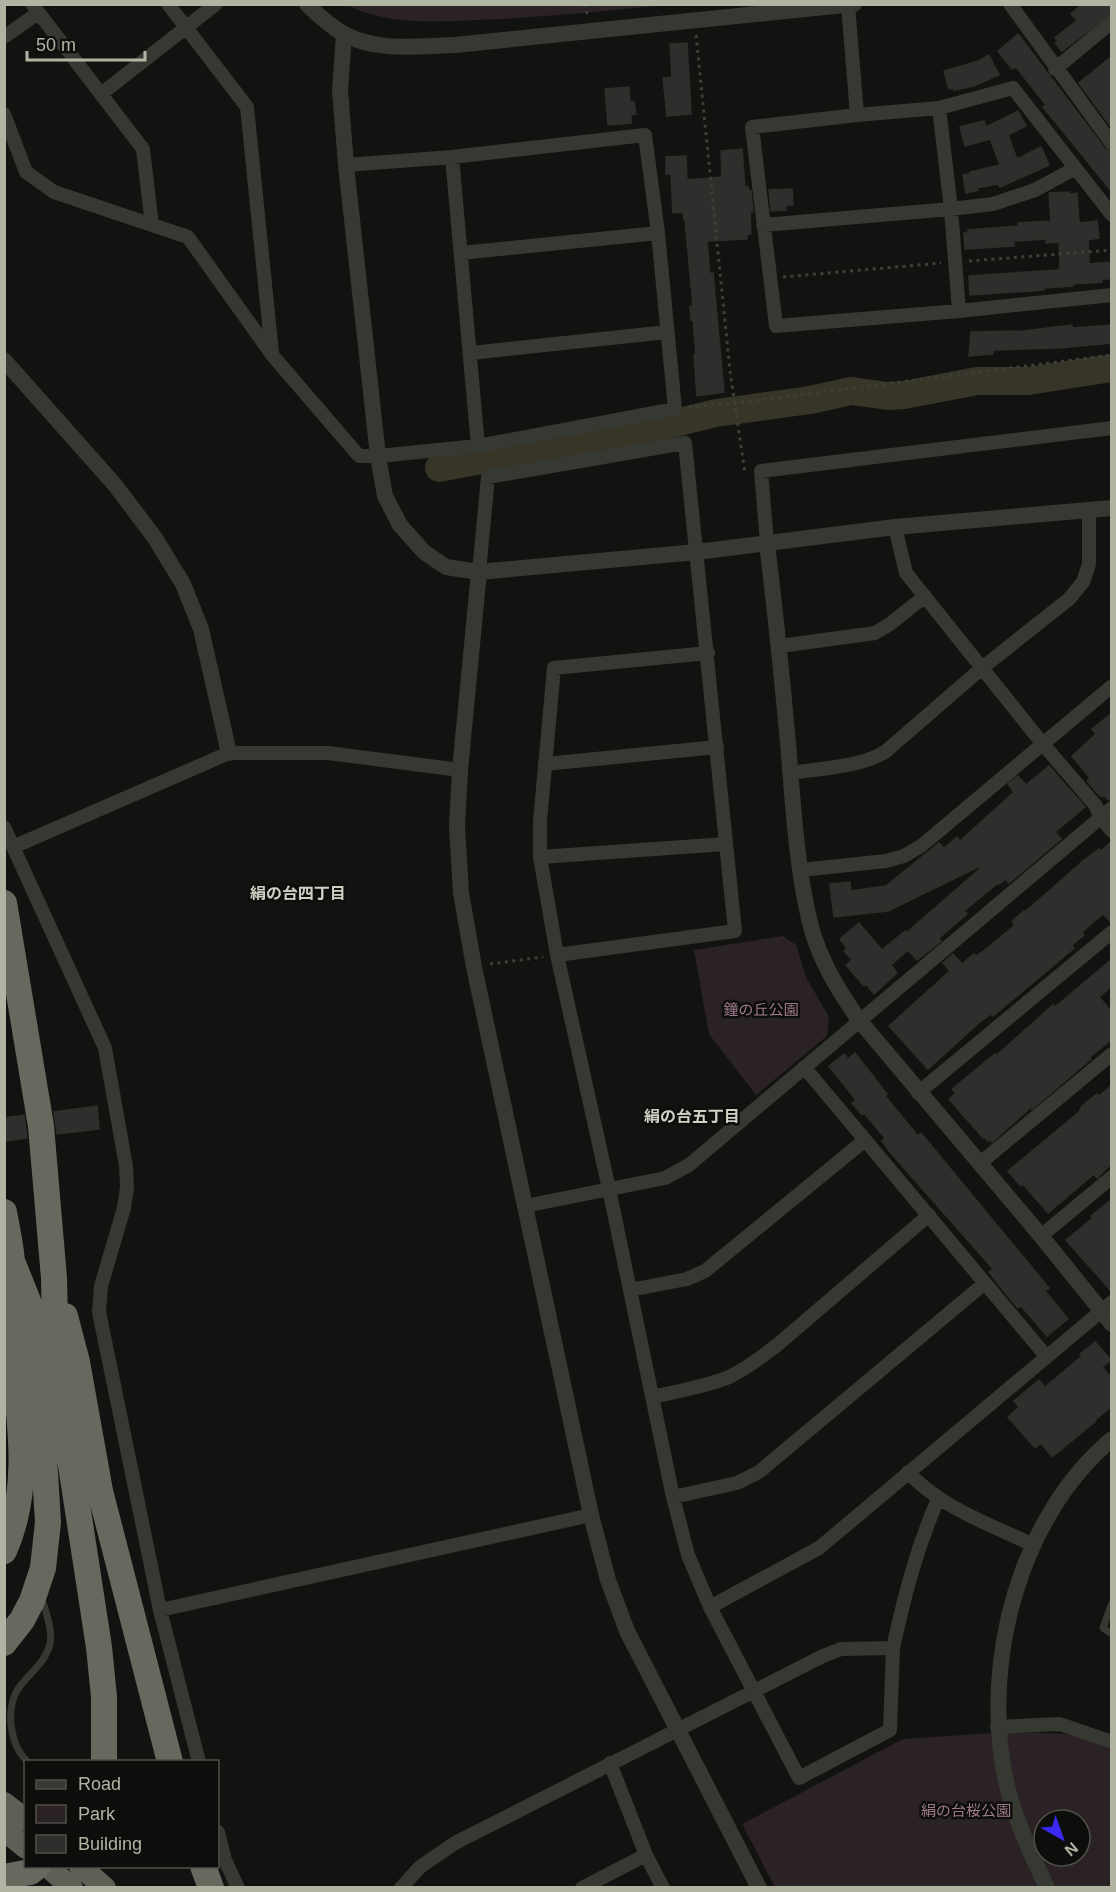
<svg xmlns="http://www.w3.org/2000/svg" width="1116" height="1892" font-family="Helvetica,'Noto Sans JP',sans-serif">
  <rect width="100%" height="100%" fill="#121311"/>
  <!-- green -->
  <path fill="#2b2225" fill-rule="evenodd" d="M347 5H668C612 10 556 16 500 19 449 21 393 28 347 5Z
    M783 936 796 945 806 977 829 1017 827 1036 756 1095 709 1034 694 950Z
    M1009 1732 1070 1734 1111 1748V1887H775L742 1824 903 1739ZM1044 1820H1080V1856H1044Z"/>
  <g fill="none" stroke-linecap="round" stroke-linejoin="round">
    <!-- river -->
    <path stroke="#373528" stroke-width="28" d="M439 468 513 454 590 444 716 413 810 400 851 391 888 396 904 395 977 381H1028L1112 368"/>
  </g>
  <!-- building -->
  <path fill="#2e2f2c" stroke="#2d2f2b" stroke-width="1.5" d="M1082 4H1112V13L1062 51 1055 43 1058 42 1055 38 1077 20 1071 14Z
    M1018 34 1105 149 1112 153V192L1043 107 1046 105 1016 67 1012 69 998 51Z
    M687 43 691 114 667 116 663 78 672 77 670 44Z
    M989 55 999 75 974 86 954 90V88L949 89 944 71 979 61Z
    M1112 56V128L1079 83Z
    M629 87 630 102H634L636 114 631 115V123L608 125 605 89Z
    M1018 111 1026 126 1008 135 1017 159 1041 147 1049 165 1000 187 998 184 977 188 978 190 966 193 963 175 970 174V172L1000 165 990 139 965 146 960 127 984 121 986 127Z
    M742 149 745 188 748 187 749 191H751L753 212H750L751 234H747V239L707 241 710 274 713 273 724 392 697 396 694 355H696L693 319 691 320 690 306H693L685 220H684L683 212 673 213 671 174H666V157L686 156 687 180 722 177 721 151Z
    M792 189 793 205H786V210L771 211 769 190Z
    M1069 192V194L1077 193 1079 223 1097 221 1099 238 1088 240 1089 264 1112 262V279H1102V282L1073 284V286L1043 288 1044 290 970 295 969 276 1058 270 1060 268 1059 242 1046 243V239L1014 241V246L965 249 964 233H968V230L1019 226 1018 223 1051 221 1049 193Z
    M1072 325V328L1112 325V343L1058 348 993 350V354L969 356 971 332 1023 331Z
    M1112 713V799L1108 800 1104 795 1102 797 1099 795 1087 781 1090 778 1072 756 1096 734 1092 729Z
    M1049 766 1085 807 1055 832 1061 839 1009 883 1006 879 999 884 998 883 964 911 967 914 939 938 941 941 917 960 908 950 891 965 897 973 874 994 866 984 864 986 846 965 852 960 844 951 847 948 840 939 859 923 882 950 905 931 906 933 981 868 980 866 888 911 834 917 830 884 850 882 851 891 886 886 939 843 944 848 957 837 960 841 1014 792 1008 784 1018 776 1026 785Z
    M1112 841V923L1103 914 1082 932 1084 935 1072 945 1074 948 993 1016 991 1014 981 1021 928 1069 889 1026 950 971 943 963 953 954 962 964 974 954 976 956 985 950 1015 925 1012 921 1024 911 1025 912 1084 860 1099 849 1101 851Z
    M1112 959V986L1099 997 1112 1012V1039L1089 1058 1091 1059 1032 1109 1031 1107 992 1142 990 1139 988 1141 984 1137 983 1138 949 1099 956 1093 952 1089 995 1054 996 1056 1053 1005 1055 1007Z
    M855 1053 887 1094 885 1096 918 1136 921 1133 1049 1288 1045 1291 1068 1319 1047 1336 1021 1306 1018 1308 1003 1290 989 1272 993 1269 890 1152 882 1141 885 1138 864 1113 862 1115 852 1103 856 1100 829 1066 844 1054 848 1059Z
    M1112 1085V1106L1108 1109 1112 1114V1163L1097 1178 1094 1174 1048 1213 1023 1184 1021 1186 1008 1171 1079 1112 1082 1106 1097 1094 1099 1096Z
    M97 1106 99 1129 57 1134 54 1112Z
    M24 1115 27 1138 4 1141V1118Z
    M1112 1199V1292L1066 1240 1093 1218 1091 1216Z
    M1095 1342 1111 1360 1102 1367 1112 1378V1406L1095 1420 1096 1421 1052 1457 1041 1443 1035 1448 1008 1417 1019 1407 1014 1401 1039 1380 1045 1387 1082 1356 1080 1354Z"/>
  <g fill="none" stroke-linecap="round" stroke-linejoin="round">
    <!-- path -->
    <path stroke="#3e3f38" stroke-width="3" stroke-dasharray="3 4.5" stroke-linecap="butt" d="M584 4 588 17
      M696 35 730 371 745 473
      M969 261 1112 250
      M783 277 941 263
      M689 407 736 403 1112 355
      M490 964 543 957"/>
    <!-- service -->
    <path stroke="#363832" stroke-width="7" d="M1112 1603 1103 1628 1112 1634
      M28 1762C10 1746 5 1710 18 1689 29 1673 45 1664 50 1644 53 1632 46 1611 42 1599"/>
    <!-- minor -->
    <path stroke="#363832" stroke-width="14" d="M32 4 143 149 152 225
      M168 4 247 107 272 353
      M1010 4 1112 144
      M848 5 857 115
      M4 37 38 13
      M1055 69 1112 22
      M101 94 216 4
      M939 108 951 209 959 311
      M4 114 26 172 54 192 188 237 273 356 359 456H378L478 446 675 409 658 233 645 135 452 157 346 165
      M452 157 478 446
      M1112 215 1013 88 939 108 857 115 752 127 776 326 959 311 1112 295
      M763 225 951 209 993 204 1035 190 1074 169
      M461 253 658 233
      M471 353 667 332
      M895 527 906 573 1042 743 1096 806 1100 817 1112 831
      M767 543 761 471 1112 428
      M479 572 488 477 685 443 735 931 557 955
      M780 646 875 633 890 624 925 596
      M708 653 554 668 540 821V857L557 955 609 1189 673 1497 688 1555 710 1607 799 1778 890 1730 893 1648
      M545 764 717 747
      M790 773C822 768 857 768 885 752L982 668 1069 599 1083 582 1089 564V509
      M4 827 105 1048 126 1166 127 1187 124 1208 101 1286 99 1312 160 1610 199 1762
      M13 847 229 753H328L460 770
      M540 857 726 844
      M801 870 886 861 904 856 921 846 1112 686
      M804 1067 1046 1356
      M918 1093 1112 932
      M979 1164 1112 1054
      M525 1206 665 1178 689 1165 1112 808
      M1041 1236 1112 1177
      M630 1290 687 1279 705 1271 865 1140
      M652 1397C677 1391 705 1387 729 1377 746 1369 761 1357 776 1346L929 1215
      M908 1472C941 1508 990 1524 1033 1545
      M673 1497 737 1483 759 1472 985 1283
      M710 1607 819 1548 1112 1302
      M160 1610 591 1515
      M997 1727 1060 1724 1112 1742
      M610 1763 646 1855 663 1888
      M218 1832 225 1860 238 1888
      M401 1888 420 1867 455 1843 823 1656 841 1649 893 1648C905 1594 916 1550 938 1499
      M582 1888 646 1855"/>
    <!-- tertiary -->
    <path stroke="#363832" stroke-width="16" d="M307 4C318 15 330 26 344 34 376 52 419 46 455 45L854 4
      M344 34 340 90 346 165 378 456 385 496 400 525 424 552 446 567 479 572 697 552 895 527 1112 508
      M4 360 115 485 155 538 183 584 201 629 229 753
      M767 543C775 610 782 676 788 743 793 802 796 865 810 923 819 959 838 990 859 1020L1041 1236 1112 1324
      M479 572 460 770 457 826 461 893 474 967 525 1206 591 1515 608 1580 627 1631 759 1888
      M1047 1888C1030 1851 1013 1816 1005 1777 982 1661 1019 1517 1112 1439"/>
    <!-- trunk -->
    <path stroke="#5e6056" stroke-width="22" d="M4 1803 26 1820
      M4 1830 26 1848
      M47 1866 72 1888
      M80 1866 105 1888"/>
    <!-- motorway -->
    <path stroke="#67695e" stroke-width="26" d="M4 903 41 1126 54 1278 56 1368 99 1647 104 1697V1762
      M4 1212C7 1229 11 1246 12 1262 12 1281 9 1299 10 1318 14 1394 37 1478 4 1551
      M65 1316 77 1362 100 1491 170 1762
      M4 1643 22 1620 32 1601 43 1568 48 1522 42 1424 30 1306 12 1261
      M203 1866 211 1888
      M4 1877 30 1872 38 1866"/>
  </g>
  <g text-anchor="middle" stroke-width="5" stroke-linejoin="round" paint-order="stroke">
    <!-- park labels -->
    <g font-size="15" fill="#9f798c" stroke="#0d0e0c">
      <text x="761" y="1015">鐘の丘公園</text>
      <text x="966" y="1816">絹の台桜公園</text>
    </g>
    <!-- neighbourhood labels -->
    <g font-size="16" font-weight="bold" fill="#ced0c4" stroke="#0d0e0c">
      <text x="298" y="899">絹の台四丁目</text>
      <text x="692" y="1122">絹の台五丁目</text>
    </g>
  </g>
  <!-- border -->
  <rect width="1116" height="1892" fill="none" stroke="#b2b4a3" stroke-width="12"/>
  <!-- legend -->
  <rect x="24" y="1760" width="195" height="108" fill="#0d0e0c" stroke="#4f5048" stroke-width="1.5"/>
  <rect x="36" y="1780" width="30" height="9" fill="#363832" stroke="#4f5048" stroke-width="1.5"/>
  <text x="78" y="1790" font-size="18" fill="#b2b4a3">Road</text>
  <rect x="36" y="1805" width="30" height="18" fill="#2b2225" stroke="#4f5048" stroke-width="1.5"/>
  <text x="78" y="1820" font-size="18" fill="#b2b4a3">Park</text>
  <rect x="36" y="1835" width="30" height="18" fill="#2e2f2c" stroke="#4f5048" stroke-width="1.5"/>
  <text x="78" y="1850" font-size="18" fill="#b2b4a3">Building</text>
  <!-- north arrow -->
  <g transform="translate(1062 1838) rotate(140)"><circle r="28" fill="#0d0e0c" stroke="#4f5048" stroke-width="1.5"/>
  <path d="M0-4.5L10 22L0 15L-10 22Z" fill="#3d29f4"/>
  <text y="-9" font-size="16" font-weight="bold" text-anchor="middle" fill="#b2b4a3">N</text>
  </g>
  <!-- scale -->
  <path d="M27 51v9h118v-9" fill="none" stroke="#b2b4a3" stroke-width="3"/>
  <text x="36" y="51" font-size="18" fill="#b2b4a3" stroke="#0d0e0c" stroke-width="4.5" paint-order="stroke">50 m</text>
</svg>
